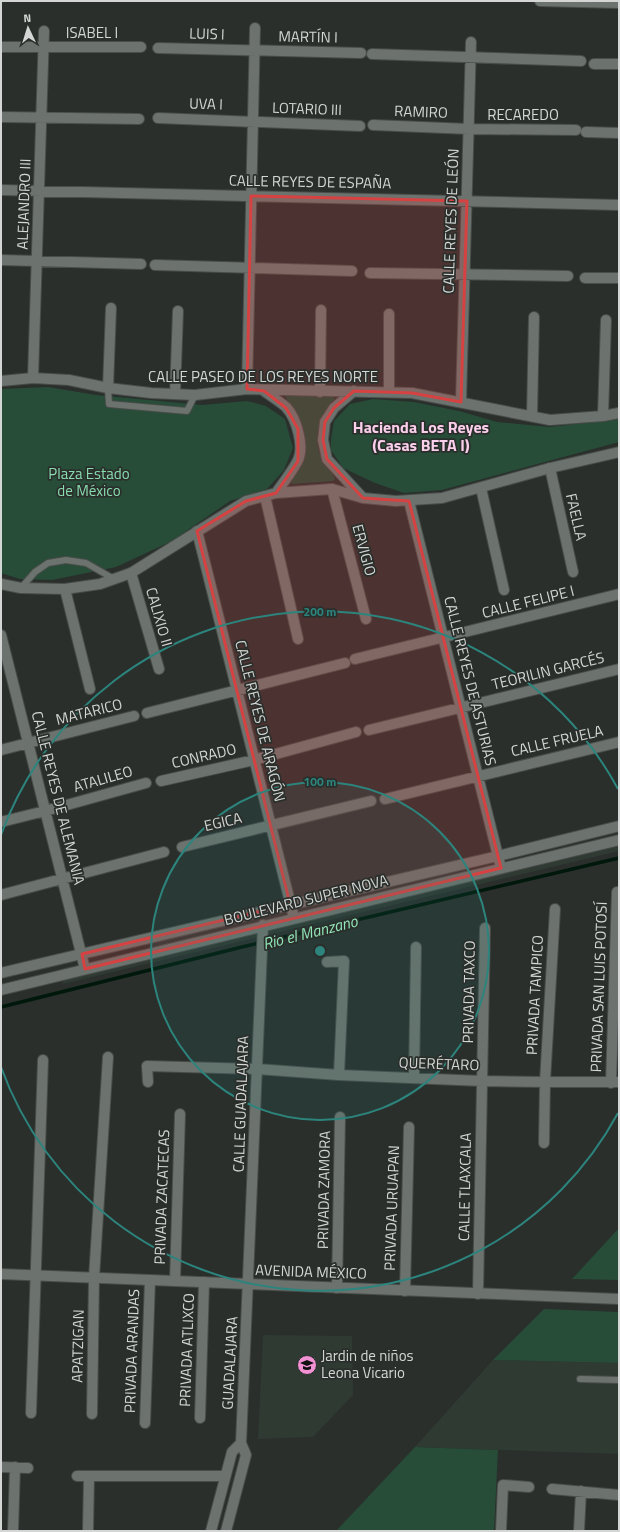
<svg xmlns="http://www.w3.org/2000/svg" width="620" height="1532" font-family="'Titillium Web',sans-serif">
  <rect width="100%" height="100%" fill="#2a2f2c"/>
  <!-- built -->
  <path fill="#2f3a33" d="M619 835V851L63 984 60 969Z
    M263 1335 352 1336 353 1395 313 1437 258 1439Z
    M493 1360 619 1363V1454L415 1447Z"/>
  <!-- green -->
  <path fill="#274c38" d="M48 387 96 395 202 405 247 401 266 406 285 419 293 448 284 470 267 489 230 501 172 541 116 567 52 580 20 579 1 573V389Z
    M285 396H334L335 399C319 416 311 439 323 461 327 468 333 473 335 479L333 481 291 484C293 477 300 470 303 462 307 449 306 432 300 419 296 411 289 404 285 396Z
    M373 399 414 402 459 411 497 422 550 427 619 419V442L442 490 404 493 375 483 343 468 331 450V439L334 421 350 404Z
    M619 1228V1280L572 1279Z
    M544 1309 619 1312V1363L493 1360Z
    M415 1447 498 1450 494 1531H336Z"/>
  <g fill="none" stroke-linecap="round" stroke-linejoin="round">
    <!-- stream -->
    <path stroke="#00180b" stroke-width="3.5" d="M1 1007 242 947 619 858"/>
    <!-- lane casing -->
    <g stroke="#494d4a" stroke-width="8">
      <path id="lane" d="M108 388 109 404 187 411 195 395
        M21 588 35 572 48 563 66 560 86 563 114 579
        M580 1379 619 1380"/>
    </g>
    <!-- street casing -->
    <g stroke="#494d4a" stroke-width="12">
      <path id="street" d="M540 1 619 3
        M1 47H141
        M158 48 361 53
        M372 54 581 61
        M594 64H619
        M1 117 139 119
        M158 118 360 126
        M373 125 469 129 576 130
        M586 132 619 133
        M1 190 619 205
        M1 260 141 264
        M155 265 352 271
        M370 273 568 276
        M585 278H619
        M33 378 44 31
        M108 388 111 308
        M247 389 255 28
        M320 392 321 310
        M389 392V314
        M175 394 178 311
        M461 402 471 42
        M532 416 534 317
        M603 416 606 320
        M550 468 573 572
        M481 488 504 590
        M332 489 366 619
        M265 496 298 639
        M409 501 501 868
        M197 531 294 918
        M131 573 159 669
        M65 589 90 689
        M1 635 85 969
        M355 659 619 594
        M147 713 345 663
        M369 730 619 669
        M1 750 134 716
        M161 781 254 760 356 732
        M385 799 619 742
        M1 822 45 811 146 783
        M182 847 371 801
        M1 895 164 852
        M327 962 344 961 339 1075
        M414 1078 416 947
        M148 1082 147 1066 257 1069 339 1075 482 1081 545 1082H619
        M611 1083 617 892
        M544 1143 545 1082 555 909
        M175 1281 180 1114
        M337 1288 340 1117
        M405 1291 409 1127
        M478 1294 485 928
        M31 1413 43 1060
        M92 1414 94 1278 108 1057
        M200 1418 204 1282
        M145 1423 150 1280
        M1 1467 28 1468
        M77 1476H225
        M552 1489 619 1495
        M13 1531 15 1467
        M88 1531 89 1476
        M501 1531 503 1485 529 1487
        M579 1531 581 1491"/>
    </g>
    <!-- secondary casing -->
    <g stroke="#494d4a" stroke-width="12">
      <path id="secondary" d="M1 381 33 378 69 380 108 388 151 393 195 395 247 389 412 393 550 420 603 416 619 413
        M264 391C271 396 279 401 286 407 297 419 305 448 297 462 291 473 283 483 276 493
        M354 391 334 408 325 422 323 440 327 459 362 497
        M1 584 21 588 65 589 100 584 131 573 246 501 276 493 332 489 363 498 396 501 442 498 550 468 619 452
        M1 973 498 856 619 826
        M1 990 619 840
        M1 1274 619 1299
        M211 1531 232 1452 241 1443
        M226 1531 246 1455 241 1443 263 925"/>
    </g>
    <!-- lane -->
    <use href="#lane" stroke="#6c726e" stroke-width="6"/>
    <!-- street -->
    <use href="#street" stroke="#6c726e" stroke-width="10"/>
    <!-- secondary -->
    <use href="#secondary" stroke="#6c726e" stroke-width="10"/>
  </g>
  <!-- marked area -->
  <path fill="#d64242" fill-opacity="0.2" stroke="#d64242" stroke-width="3" stroke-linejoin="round" d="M251 196 467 201 461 402 412 393 354 391 334 408 325 422 323 440 327 459 363 498 409 501 501 868 85 969 82 954 290 904 197 531 246 501 276 493 298 461V429L286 408 264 391 247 389Z"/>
  <!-- distance rings -->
  <circle cx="320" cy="951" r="169" fill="#2c847d" fill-opacity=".12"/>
  <g fill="none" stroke="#2c847d" stroke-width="2">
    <circle cx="320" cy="951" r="169"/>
    <path d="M618 1113A339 339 0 0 1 1 1067M1 835A339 339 0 0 1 618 789"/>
  </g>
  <!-- icons -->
  <defs>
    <g id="school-disc" transform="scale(1)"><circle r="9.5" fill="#f391d5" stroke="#2a2f2c"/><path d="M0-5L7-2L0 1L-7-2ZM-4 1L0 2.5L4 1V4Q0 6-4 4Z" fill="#111"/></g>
  </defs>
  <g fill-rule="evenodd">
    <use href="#school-disc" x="307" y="1365"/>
  </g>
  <g text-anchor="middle" stroke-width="3.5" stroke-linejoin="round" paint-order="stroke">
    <!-- street labels -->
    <g font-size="15" fill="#d3d6d4" stroke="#2a2f2c">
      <text x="92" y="38">ISABEL I</text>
      <text transform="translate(207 34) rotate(2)" y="5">LUIS I</text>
      <text transform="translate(308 37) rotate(1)" y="5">MARTÍN I</text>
      <text transform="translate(206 104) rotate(2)" y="5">UVA I</text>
      <text transform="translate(307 109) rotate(2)" y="5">LOTARIO III</text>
      <text transform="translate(421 112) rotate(2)" y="5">RAMIRO</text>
      <text x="523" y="120">RECAREDO</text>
      <text transform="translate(310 182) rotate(1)" y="5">CALLE REYES DE ESPAÑA</text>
      <text transform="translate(24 204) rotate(-88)" y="5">ALEJANDRO III</text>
      <text transform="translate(451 221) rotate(-88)" y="5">CALLE REYES DE LEÓN</text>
      <text x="263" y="382">CALLE PASEO DE LOS REYES NORTE</text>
      <text transform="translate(576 517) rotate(77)" y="5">FAELLA</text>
      <text transform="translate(364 550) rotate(75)" y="5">ERVIGIO</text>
      <text transform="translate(528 602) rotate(-14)" y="5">CALLE FELIPE I</text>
      <text transform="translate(159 617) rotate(74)" y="5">CALIXIO II</text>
      <text transform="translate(548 671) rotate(-14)" y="5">TEORILIN GARCÉS</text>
      <text transform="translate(470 681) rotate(76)" y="5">CALLE REYES DE ASTURIAS</text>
      <text transform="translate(89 712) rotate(-14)" y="5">MATARICO</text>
      <text transform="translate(260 721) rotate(76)" y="5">CALLE REYES DE ARAGÓN</text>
      <text transform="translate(557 741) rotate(-13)" y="5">CALLE FRUELA</text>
      <text transform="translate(204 756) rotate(-13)" y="5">CONRADO</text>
      <text transform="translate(103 779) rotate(-16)" y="5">ATALILEO</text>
      <text transform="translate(58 798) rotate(76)" y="5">CALLE REYES DE ALEMANIA</text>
      <text transform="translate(223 822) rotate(-13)" y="5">EGICA</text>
      <text transform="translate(306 900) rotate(-14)" y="5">BOULEVARD SUPER NOVA</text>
      <text transform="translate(599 987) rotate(-88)" y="5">PRIVADA SAN LUIS POTOSÍ</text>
      <text transform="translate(469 992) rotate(-89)" y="5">PRIVADA TAXCO</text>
      <text transform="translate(535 995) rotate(-87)" y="5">PRIVADA TAMPICO</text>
      <text transform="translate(439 1064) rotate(2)" y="5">QUERÉTARO</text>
      <text transform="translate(241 1104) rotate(-88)" y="5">CALLE GUADALAJARA</text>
      <text transform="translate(465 1187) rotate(-89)" y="5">CALLE TLAXCALA</text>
      <text transform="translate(324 1190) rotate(-89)" y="5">PRIVADA ZAMORA</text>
      <text transform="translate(162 1197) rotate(-88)" y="5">PRIVADA ZACATECAS</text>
      <text transform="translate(392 1208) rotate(-88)" y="5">PRIVADA URUAPAN</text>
      <text transform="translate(311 1272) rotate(2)" y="5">AVENIDA MÉXICO</text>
      <text transform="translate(78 1346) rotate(-89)" y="5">APATZIGAN</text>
      <text transform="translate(187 1350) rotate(-88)" y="5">PRIVADA ATLIXCO</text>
      <text transform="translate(132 1351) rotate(-88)" y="5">PRIVADA ARANDAS</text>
      <text transform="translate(230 1363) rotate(-87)" y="5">GUADALAJARA</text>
    </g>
    <!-- park labels -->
    <g font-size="15" fill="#89dcaf" stroke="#2a2f2c">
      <text x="89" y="479">Plaza Estado<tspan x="89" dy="17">de México</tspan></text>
    </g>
    <!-- poi labels -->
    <g font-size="15" fill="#d3d6d4" stroke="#2a2f2c" text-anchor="start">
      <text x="321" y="1361">Jardin de niños<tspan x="321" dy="17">Leona Vicario</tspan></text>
    </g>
    <!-- neighbourhood labels -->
    <g font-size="16" font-weight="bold" fill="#facfeb" stroke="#2a2f2c">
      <text x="421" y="433">Hacienda Los Reyes<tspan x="421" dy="18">(Casas BETA I)</tspan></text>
    </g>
    <!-- water labels -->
    <g font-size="16" font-style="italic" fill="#92e6b8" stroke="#2a2f2c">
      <text transform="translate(310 932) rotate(-14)" y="6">Rio el Manzano</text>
    </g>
  </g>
  <circle cx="320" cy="951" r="6" fill="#2c847d" stroke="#2a2f2c" stroke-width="2"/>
  <g font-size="12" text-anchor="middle" font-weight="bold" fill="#2c847d" stroke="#2a2f2c" stroke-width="3.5" stroke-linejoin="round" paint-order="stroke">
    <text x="320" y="616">200 m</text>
    <text x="320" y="786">100 m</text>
  </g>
  <!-- border -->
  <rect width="620" height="1532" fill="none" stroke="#d3d6d4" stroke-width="4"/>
  <!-- north arrow -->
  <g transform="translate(28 28) rotate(356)" stroke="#2a2f2c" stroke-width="3" paint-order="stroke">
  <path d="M0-3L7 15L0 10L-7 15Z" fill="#d3d6d4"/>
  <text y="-6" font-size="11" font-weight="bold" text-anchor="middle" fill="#d3d6d4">N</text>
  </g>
</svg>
